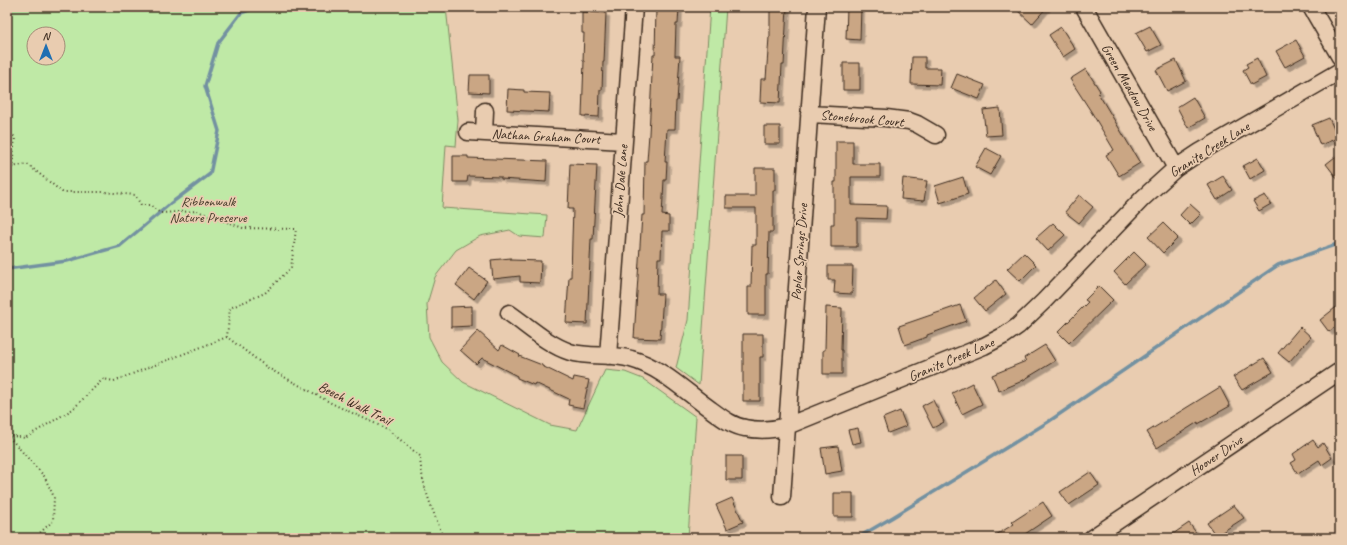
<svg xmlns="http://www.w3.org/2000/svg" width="1347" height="545" font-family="Caveat,sans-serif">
  <defs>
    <filter id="shadow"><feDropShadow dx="3.5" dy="3.5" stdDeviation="0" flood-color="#0004"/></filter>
  </defs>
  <rect width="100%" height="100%" fill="#e9ccb0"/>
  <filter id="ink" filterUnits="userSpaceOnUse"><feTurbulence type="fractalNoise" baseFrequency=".025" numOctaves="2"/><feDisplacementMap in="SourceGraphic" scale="8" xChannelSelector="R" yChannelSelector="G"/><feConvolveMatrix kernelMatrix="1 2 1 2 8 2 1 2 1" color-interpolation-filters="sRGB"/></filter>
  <g filter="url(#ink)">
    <!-- green -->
    <path fill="#bfe9a6" stroke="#7d8a62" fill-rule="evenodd" d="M7 7H446L458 120 456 146 446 145 442 208 547 215 545 238 519 236 510 230 480 236 456 250 435 277 427 304 429 337 442 362 463 382 550 425 577 430 605 370 625 372 643 379 696 417 688 538H7ZM34 34H58V58H34Z
      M710 7H726L699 385 676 368 688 320Z"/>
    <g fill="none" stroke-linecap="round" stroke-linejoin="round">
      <!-- stream -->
      <path stroke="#7391a1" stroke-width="3.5" d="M7 269 67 261 120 246 170 204 210 174 219 131 205 86 218 43 241 13 257 7
        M857 538 893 517 1048 422 1278 265 1340 243"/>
    </g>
    <!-- building -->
    <path fill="#caa684" stroke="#3b2a1e" filter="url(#shadow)" d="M656 7H679L678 24H676L675 56H680L677 101H676L675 129H667L665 162H667L666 180H664L662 215 669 216V231H662L661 258H658L657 294H663L660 339 634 338 642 215H644L645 161H647L649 134 653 55H655Z
      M770 7H787L784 65H782L780 103 760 102 761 79H766L769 37H770Z
      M847 7H861L860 40 846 39Z
      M1014 7H1047L1032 24Z
      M582 12 606 13 604 62H603L602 90H600L599 117 582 116 584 61H583L584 33H582Z
      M1150 26 1161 45 1147 52 1136 33Z
      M1061 27 1075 49 1063 57 1049 35Z
      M1296 40 1305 56 1285 67 1276 51Z
      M912 57H925V68H941L940 85 911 84Z
      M1257 58 1266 77 1251 85 1243 70 1248 67 1246 64Z
      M1176 60 1186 81 1167 91 1156 70Z
      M843 63H860V90H843Z
      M1086 69 1100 91 1098 93 1140 163 1119 176 1106 155 1114 150 1092 113 1070 79Z
      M957 74 985 85 979 99 951 88Z
      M470 75H489V93L469 92Z
      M508 89 524 90V92L550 93 549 112 507 110Z
      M1193 97 1205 118 1188 128 1177 107Z
      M1000 108 1002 135 986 136 983 110Z
      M1329 118 1338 138 1320 145 1312 125Z
      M764 126H780V144H764Z
      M836 141H853V164H880V177H851V205L887 206 886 219 857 218V247H831V224H834V182H836Z
      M986 148 1001 156 990 175 975 167Z
      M1340 153V182L1326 164Z
      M453 156H468V158L547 161 546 182 501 179V177L468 176 467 182H453Z
      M1258 158 1265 170 1250 179 1243 166Z
      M570 164 597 165 593 239H591L587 324 566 323 569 277H571L572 239 573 209H568Z
      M755 168H775V190H773V232H769L768 274H766V315H748V287H751L752 245H756V208H726V196H755Z
      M1223 176 1232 190 1217 200 1208 185Z
      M963 177 968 194 940 203 935 186Z
      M903 178 927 181 924 201 901 199Z
      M1079 195 1093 207 1079 223 1065 212Z
      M1265 195 1271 204 1259 211 1253 201Z
      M1190 204 1201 214 1190 225 1180 215Z
      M1053 223 1065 235 1048 251 1036 238Z
      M1163 223 1178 238 1163 253 1148 237Z
      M1134 252 1146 264 1125 284 1114 272Z
      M1024 253 1036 265 1020 281 1007 269Z
      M511 258V260L541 261 540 283 520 282V276L493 279 491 260Z
      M828 266H853L852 294 834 293 835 280H828Z
      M469 268 487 281 474 299 456 285Z
      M996 280 1006 294 985 311 974 298Z
      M1099 286 1113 300 1069 343 1058 332 1088 302 1085 300Z
      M1340 304V323L1329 332 1320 320Z
      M960 305 966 321 927 335V337L905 345 899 326Z
      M472 306V326L451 327V307Z
      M826 307 842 308 841 350H842V374H823V350H825Z
      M1300 327 1311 337 1289 362 1278 353Z
      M478 331 499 350 502 345 520 355 519 356 542 365V366L573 381 574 377 589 380 583 408 568 405 569 399 535 383 534 385 517 378V376L482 358 476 364 460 350Z
      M743 334H763V357H760V401H743Z
      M1045 345 1055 361 1020 382 999 391 992 375 1026 361 1024 358Z
      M1264 358 1273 372 1242 390 1233 377Z
      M972 383 982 404 962 414 952 393Z
      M1220 387 1230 406 1198 424V422L1157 448 1147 432Z
      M933 400 944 422 933 428 922 406Z
      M900 411 906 426 888 433 883 418Z
      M858 428 861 442 852 444 848 430Z
      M1313 440 1318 447 1323 443 1332 458 1322 465 1319 460 1298 474 1291 463 1296 460 1293 454Z
      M838 446 842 471 825 474 821 448Z
      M726 456H742V480H726Z
      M1090 472 1099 485 1069 505 1060 492Z
      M834 493H853V517H834Z
      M732 498 743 522 727 529 716 505Z
      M1043 502 1052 516 1019 538H991L1014 524 1012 522Z
      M1234 505 1244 518 1216 536 1207 523Z
      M1189 523 1200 538H1167Z"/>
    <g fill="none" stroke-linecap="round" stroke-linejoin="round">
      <!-- minor casing -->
      <g stroke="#3b2a1e" stroke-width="19">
        <path id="minor" d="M1084 7 1176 168
          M1311 7 1340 57
          M809 114 886 118 909 121 917 124 936 135
          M468 132 623 141
          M484 133 485 111
          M509 313C528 326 548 345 570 352 590 358 612 353 631 359 661 367 686 392 710 409 721 417 732 426 745 428 760 431 773 430 787 426L984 346 1005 335 1018 326 1044 301 1143 198 1176 168 1200 152 1340 71
          M608 356 634 7
          M782 497 817 7
          M1092 538 1340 371"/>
      </g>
      <!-- path -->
      <path stroke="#3b2a1e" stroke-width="2" stroke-dasharray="1 3" stroke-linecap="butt" d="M7 131 15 137 12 167 27 164 62 192H103L135 195 141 205H150L160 213 197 211 243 228 296 229 291 268 265 293 230 308 227 337
        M7 435 25 438 73 409 103 379 114 381 227 337 268 368 333 404 387 429 420 456C421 484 433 512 444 538
        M9 437 44 476 54 497 53 521 34 538"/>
      <!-- minor -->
      <use href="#minor" stroke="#e9ccb0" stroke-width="16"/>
    </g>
  </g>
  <g text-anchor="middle" stroke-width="3.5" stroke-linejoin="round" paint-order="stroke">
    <!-- street labels -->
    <g font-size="14" fill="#3b2a1e" stroke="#e9ccb0">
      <text transform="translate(1130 87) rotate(60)" y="5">Green Meadow Drive</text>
      <text transform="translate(862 118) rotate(5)" y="5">Stonebrook Court</text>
      <text transform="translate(546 136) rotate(3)" y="5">Nathan Graham Court</text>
      <text transform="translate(1209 149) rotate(-32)" y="5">Granite Creek Lane</text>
      <text transform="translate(620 181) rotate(-86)" y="5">John Dale Lane</text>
      <text transform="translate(799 252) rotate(-86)" y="5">Poplar Springs Drive</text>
      <text transform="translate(951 359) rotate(-23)" y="5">Granite Creek Lane</text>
      <text transform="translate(355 403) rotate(27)" y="5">Beech Walk Trail</text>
      <text transform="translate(1216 455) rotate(-34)" y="5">Hoover Drive</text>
    </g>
    <!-- park labels -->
    <g font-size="14" fill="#483d2c" stroke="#e9ccb0">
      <text x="208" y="206">Ribbonwalk<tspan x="208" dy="16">Nature Preserve</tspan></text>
    </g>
  </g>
  <!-- margin -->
  <rect width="1347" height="545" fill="none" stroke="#e9ccb0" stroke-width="24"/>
  <rect x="12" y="12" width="1323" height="521" fill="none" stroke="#3b2a1e" stroke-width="1.5" filter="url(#ink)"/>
  <!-- north arrow -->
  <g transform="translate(46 46)"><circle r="19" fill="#e9ccb0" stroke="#a38b76"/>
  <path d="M0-3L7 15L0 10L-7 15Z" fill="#1f6fb2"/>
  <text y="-6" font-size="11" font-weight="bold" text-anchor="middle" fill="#3b2a1e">N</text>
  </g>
</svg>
